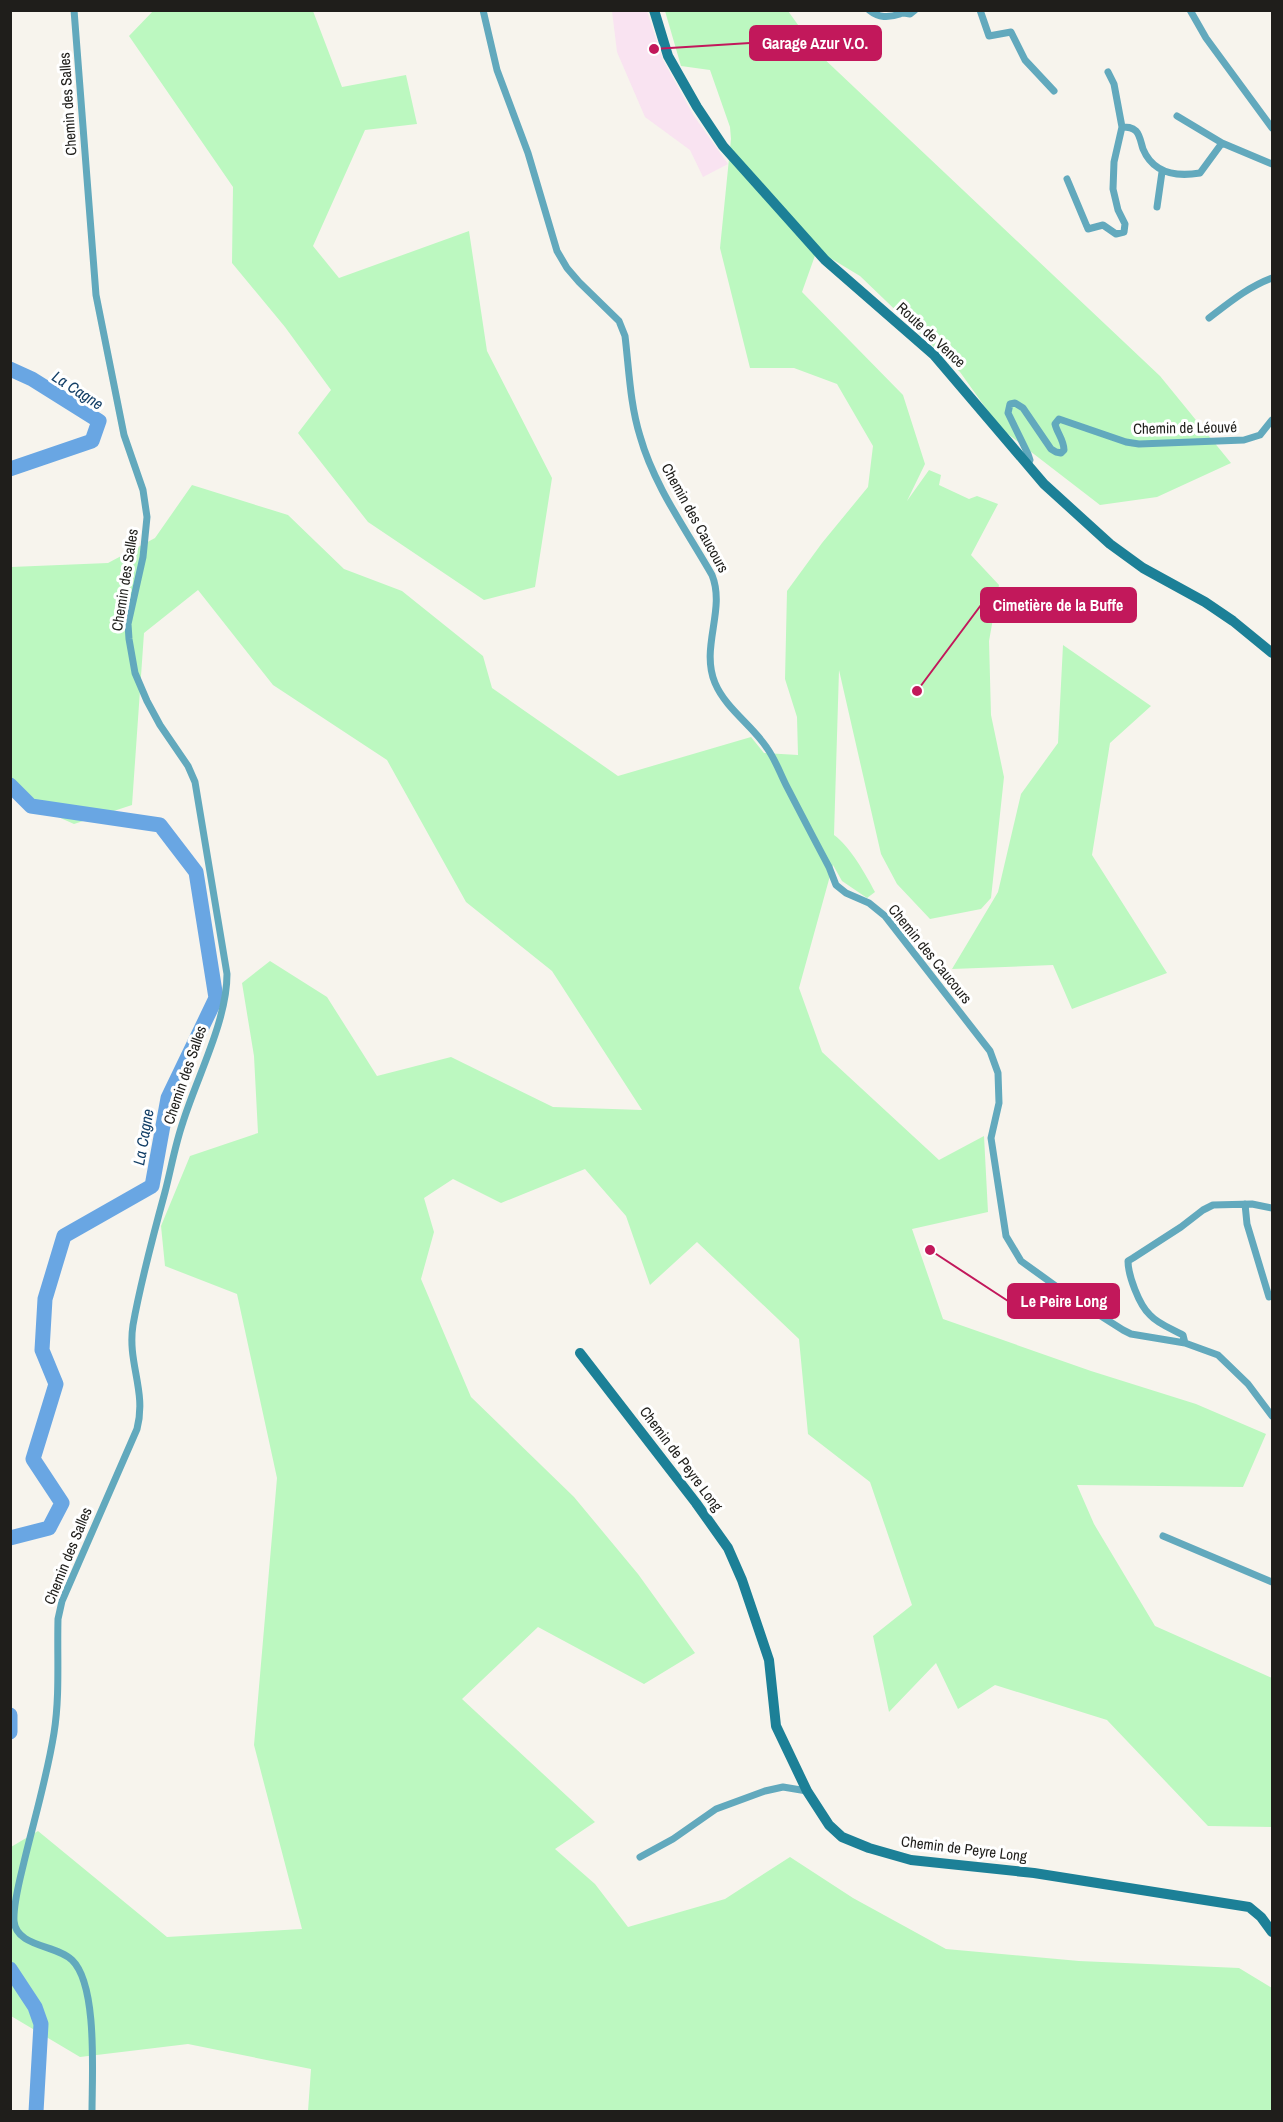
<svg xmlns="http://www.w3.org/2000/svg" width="1283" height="2122" font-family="'Archivo Narrow',sans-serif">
  <rect width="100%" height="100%" fill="#f7f4ed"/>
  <!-- industrial -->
  <path fill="#f9e3f1" d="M612 11H647L663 60 694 116 728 164 703 177 690 150 645 117 617 52Z"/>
  <!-- green -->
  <path fill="#bcf8c0" d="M154 10 313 11 342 87 406 75 417 124 365 130 313 246 339 278 469 231 487 351 552 478 535 587 484 600 368 522 298 433 331 390 285 327 232 263 233 187 129 36Z
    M665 11H788L819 54 1160 376 1231 463 1157 497 1100 505 1000 428 960 372 860 276 817 250 802 292 903 395 925 464 907 501 929 470 941 475 939 485 969 499 977 496 998 504 971 555 999 585 989 641 991 715 1004 777 991 898 981 909 930 919 897 884 881 854 839 670 834 835C850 846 866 875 875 892L867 898 842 881 833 865 799 988 822 1052 939 1160 984 1136 988 1212 912 1229 943 1319 1091 1371 1196 1404 1266 1434 1243 1487 1077 1485 1094 1524 1155 1626 1272 1678V1827L1208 1826 1107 1720 995 1685 958 1709 936 1663 889 1712 873 1636 912 1605 870 1482 808 1434 799 1339 697 1242 650 1285 626 1216 585 1169 501 1203 453 1179 424 1198 434 1232 421 1279 471 1397 574 1497 638 1574 695 1653 644 1684 538 1627 462 1699 595 1822 555 1849 595 1884 628 1927 725 1899 790 1857 853 1898 946 1949 1079 1961 1239 1968 1272 1988V2111H308L311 2069 188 2044 80 2057 11 2016V1847L38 1831 167 1937 302 1929 254 1745 277 1478 237 1294 165 1266 161 1226 190 1156 258 1133 254 1056 242 983 270 961 327 997 377 1076 451 1057 553 1107 642 1110 552 971 466 902 387 760 273 685 198 590 144 633 132 805 74 824 11 796V567L108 563 155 538 192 485 288 515 344 569 402 591 483 656 492 688 618 776 751 737 764 753 798 755 797 717 785 679 787 591 822 543 868 487 873 446 837 384 794 368H750L720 248 731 139 730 127 710 70 681 66Z
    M1063 645 1151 706 1110 743 1092 855 1167 973 1072 1009 1053 965 952 969 998 892 1021 794 1058 743Z"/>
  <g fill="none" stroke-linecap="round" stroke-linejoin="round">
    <!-- river -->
    <path stroke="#69a6e3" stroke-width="15" d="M10 369 32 379 99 421 92 441 10 469
      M10 785 31 806 160 825 196 872 216 998 168 1098 152 1186 64 1236 45 1299 42 1350 56 1384 33 1459 62 1503 49 1528 10 1538
      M10 1715V1732
      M10 1969 35 2007 41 2024 36 2112"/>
    <!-- street -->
    <path stroke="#62a9bd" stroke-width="7" d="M74 10 96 295 124 435 143 490 147 517 143 557 128 624 129 639 135 673 147 701 160 725 188 766 195 782 227 974C227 1021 197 1077 183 1122 175 1145 171 1169 165 1192 153 1236 141 1280 133 1325 127 1363 147 1391 137 1429L62 1601 58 1619C57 1657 60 1696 54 1733 47 1777 34 1820 24 1862 20 1879 13 1904 14 1921 16 1947 57 1945 72 1960 98 1985 92 2076 92 2112
      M483 10 497 70 528 153 557 251 567 268 579 282 619 321 625 336C629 369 630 404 640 436 654 486 687 531 712 575 726 610 700 647 715 683 726 709 752 725 767 748 775 759 780 773 786 785 800 812 814 839 829 867L836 885 846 893 869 903 885 916 990 1051 998 1073 999 1103 991 1138 1006 1236 1021 1261 1071 1297 1123 1330 1131 1334 1185 1343
      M869 10C879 18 888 18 900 14
      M980 10 989 36 1011 32 1025 60 1054 91
      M1190 10 1206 38 1272 128
      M898 12 910 14 915 10
      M1177 116 1222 143 1272 164
      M1122 127C1127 127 1132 127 1136 131 1140 135 1141 143 1143 149 1153 173 1176 177 1200 173L1222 143
      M1067 179 1088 229 1103 225 1116 234 1124 232 1125 224 1118 210 1113 189 1114 162 1122 127 1114 84 1108 72
      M1157 207 1162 172
      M1209 318C1230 302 1248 287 1272 278
      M1028 465 1030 460 1028 454 1008 413 1010 404 1015 403 1023 408 1051 449 1056 452 1061 453 1064 450C1064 440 1057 433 1055 424L1059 419 1126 442 1139 444 1244 440 1260 435 1272 420
      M1245 1204 1247 1224 1269 1297
      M1272 1208 1252 1204 1213 1205 1203 1210 1181 1227 1133 1258 1128 1261C1128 1275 1139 1305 1150 1315 1158 1324 1172 1329 1183 1335L1185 1343 1218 1355 1248 1384 1272 1416
      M1163 1536 1272 1582
      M640 1857 673 1839 716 1809 765 1791 783 1787 807 1791"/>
    <!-- secondary -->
    <path stroke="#1c8097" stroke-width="10" d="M654 10 668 56 697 107 723 146 825 260 934 355 1044 484 1110 544 1143 568 1205 602 1233 621 1272 653
      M580 1353 696 1503 728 1548 742 1580 769 1660 776 1726 807 1791 829 1825 842 1837 869 1848 911 1860 1034 1873 1249 1907 1261 1917 1272 1932"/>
  </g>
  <g text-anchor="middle" stroke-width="6" stroke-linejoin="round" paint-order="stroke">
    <!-- street labels -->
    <g font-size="15" fill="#1f1e1b" stroke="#fff">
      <text transform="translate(68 104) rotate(-94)" y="5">Chemin des Salles</text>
      <text transform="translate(931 335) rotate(43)" y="5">Route de Vence</text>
      <text transform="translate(1185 428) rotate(-1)" y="5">Chemin de Léouvé</text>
      <text transform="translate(695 518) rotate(61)" y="5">Chemin des Caucours</text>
      <text transform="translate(125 580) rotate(-81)" y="5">Chemin des Salles</text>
      <text transform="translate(930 954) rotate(51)" y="5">Chemin des Caucours</text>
      <text transform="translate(185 1075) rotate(-71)" y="5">Chemin des Salles</text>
      <text transform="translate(681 1459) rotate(53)" y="5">Chemin de Peyre Long</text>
      <text transform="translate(68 1556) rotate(-68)" y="5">Chemin des Salles</text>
      <text transform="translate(964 1849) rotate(7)" y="5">Chemin de Peyre Long</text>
    </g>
    <!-- water labels -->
    <g font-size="16" font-style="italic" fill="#133f67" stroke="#fff">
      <text transform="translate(78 390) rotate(33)" y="6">La Cagne</text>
      <text transform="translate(143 1137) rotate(-80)" y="6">La Cagne</text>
    </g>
  </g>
  <!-- callouts -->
  <path fill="none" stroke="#c2185b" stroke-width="2" d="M654 49L750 43M917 691L981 605M930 1250L1008 1301"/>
  <g fill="#c2185b" stroke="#fff" stroke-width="2">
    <circle cx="654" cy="49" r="6"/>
    <circle cx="917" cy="691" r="6"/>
    <circle cx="930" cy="1250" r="6"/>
  </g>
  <g fill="#c2185b" stroke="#c2185b" stroke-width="2">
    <rect x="750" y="26" width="131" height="34" rx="6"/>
    <rect x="981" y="588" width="155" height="34" rx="6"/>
    <rect x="1008" y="1284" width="111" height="34" rx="6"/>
  </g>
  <g font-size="16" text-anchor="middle" font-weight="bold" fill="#fff">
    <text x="815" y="49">Garage Azur V.O.</text>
    <text x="1058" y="611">Cimetière de la Buffe</text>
    <text x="1064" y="1307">Le Peire Long</text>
  </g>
  <!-- border -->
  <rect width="1283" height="2122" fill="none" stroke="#1f1e1b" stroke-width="24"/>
</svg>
